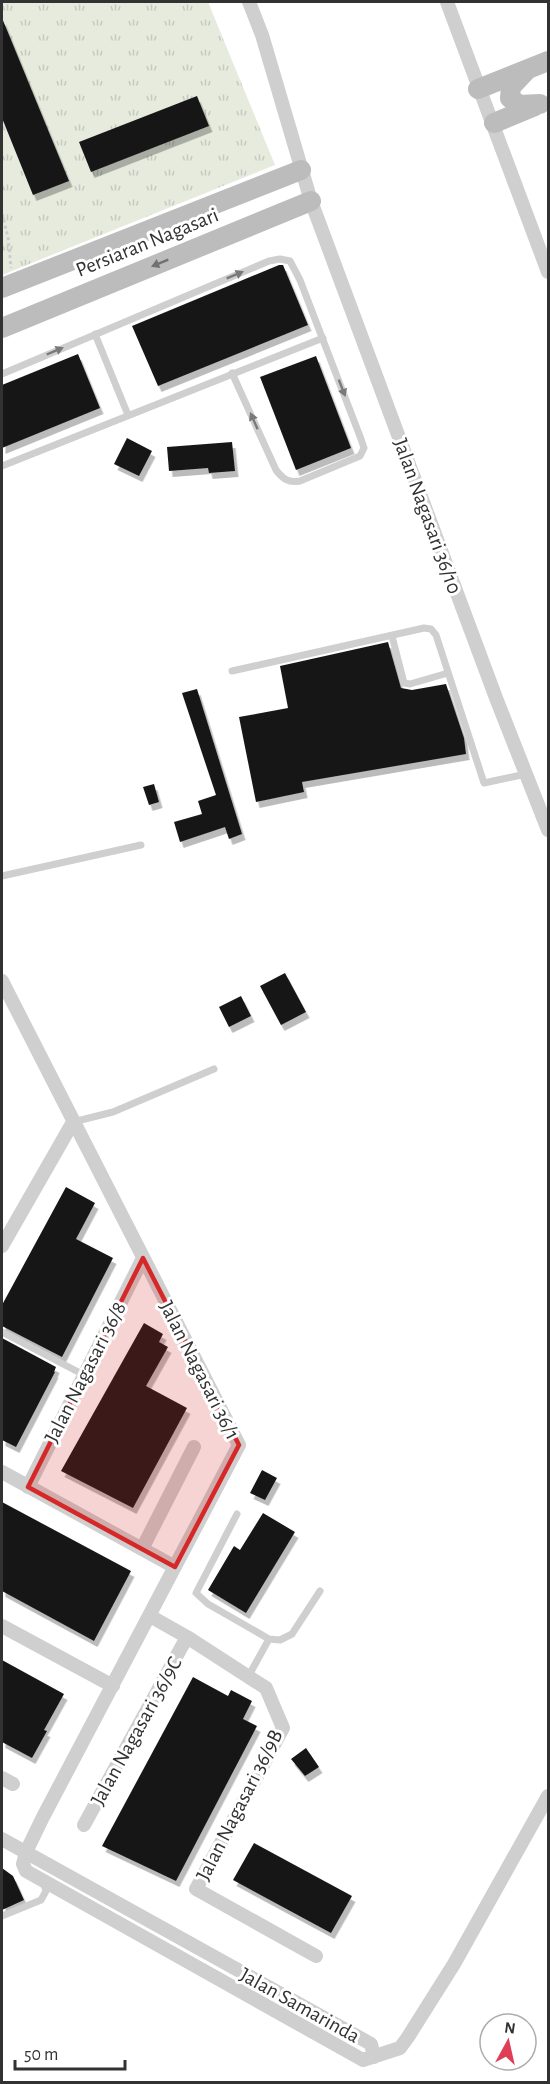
<svg xmlns="http://www.w3.org/2000/svg" width="550" height="2084" font-family="'Alegreya Sans',sans-serif">
  <defs>
    <pattern id="grass-tufts" width="24" height="20" patternUnits="userSpaceOnUse" patternTransform="scale(1.5)"><rect width="24" height="20" fill="#e6ebde"/><path d="M3 7l-1-3M5 7V3M7 7l1-3M15 17l-1-3M17 17v-4M19 17l1-3" fill="none" stroke="#c6cabf"/></pattern>
    <filter id="shadow"><feDropShadow dx="3.5" dy="6" stdDeviation="0" flood-color="#0004"/></filter>
  </defs>
  <rect width="100%" height="100%" fill="#fff"/>
  <!-- grass -->
  <path fill="url(#grass-tufts)" d="M2 2H208L275 165 2 275Z"/>
  <!-- building -->
  <path fill="#191919" filter="url(#shadow)" d="M2 18 69 181 33 195 2 118Z
    M197 96 209 126 91 172 79 142Z
    M279 265H283L308 325 158 386 132 326Z
    M78 354 100 408 2 448V385Z
    M316 356 351 448 296 470 260 377Z
    M127 438 152 451 139 476 114 464Z
    M232 442 235 471 209 473 208 468 169 471 167 447Z
    M388 642 401 688 412 690 446 684 464 738 466 754 302 782 304 792 256 802 239 717 288 708 280 666Z
    M197 689 242 834 229 839 225 827 180 842 174 822 202 814 198 801 216 795 182 693Z
    M154 784 159 802 149 805 143 787Z
    M285 973 306 1012 281 1025 260 986Z
    M241 996 251 1016 229 1027 219 1007Z
    M66 1187 95 1203 76 1239 113 1258 62 1357 2 1326V1305Z
    M144 1323 163 1334 159 1342 168 1347 146 1386 187 1408 133 1508 61 1471Z
    M2 1338 56 1367 54 1372H55L16 1447 2 1440Z
    M262 1470 277 1478 265 1500 250 1493Z
    M2 1502 131 1571 94 1641 2 1591Z
    M263 1513 295 1532 246 1613 208 1590 234 1546 240 1550Z
    M2 1660 64 1694 44 1730 47 1731 32 1758 2 1742Z
    M193 1677 228 1696 231 1690 252 1701 243 1719 257 1726 176 1881 102 1846Z
    M306 1748 319 1767 305 1776 291 1759Z
    M254 1843 352 1896 331 1933 233 1880Z
    M2 1868 13 1876 24 1900 2 1910Z"/>
  <g fill="none" stroke-linecap="round" stroke-linejoin="round">
    <!-- path -->
    <path stroke="#ccc" stroke-width="3" stroke-dasharray="3 3" stroke-linecap="butt" d="M2 214 8 237 11 268"/>
    <!-- lane -->
    <path stroke="#cfcfcf" stroke-width="7" d="M95 334 128 415
      M2 374 269 261 280 259 290 261 300 280 361 439 364 448 360 456 300 481C288 483 283 479 276 470L232 373
      M2 466 323 338
      M392 636 404 683 410 684 448 673
      M232 671 424 628 431 629 436 635 484 783 526 774
      M2 876 141 845
      M73 1122 113 1112 214 1069
      M2 1332 84 1375
      M237 1514 196 1593 208 1604 269 1639 248 1677
      M269 1639 280 1640 292 1634 320 1591
      M2 1916 41 1900 46 1891 44 1884"/>
    <!-- street -->
    <path stroke="#cfcfcf" stroke-width="14" d="M249 2 262 35 311 201 496 698 548 830
      M447 2 548 272
      M2 981 239 1445 43 1817 26 1852 23 1864 26 1871 363 2060 400 2048 408 2037 454 1964 548 1796
      M2 1246 73 1122
      M2 1472 175 1567
      M28 1487 143 1258
      M142 1549 194 1447
      M150 1616 187 1637 266 1688 283 1728 196 1889 316 1956
      M2 1626 113 1686
      M2 1778 13 1784
      M84 1825 187 1637
      M2 1839 371 2044 374 2057"/>
    <!-- secondary -->
    <path stroke="#bcbcbc" stroke-width="20" d="M527 70 511 87 510 98 519 105 540 104
      M478 89 548 61
      M494 123 535 106
      M2 288 301 170
      M2 328 311 201"/>
  </g>
  <!-- one-way arrows -->
  <defs><path id="oneway-solid" d="M-6-.8H1V-3.2L6.5 0L1 3.2V.8H-6Z" transform="scale(1.5)"/></defs>
  <use fill="#707070" href="#oneway-solid" transform="translate(160 263) rotate(158)"/>
  <g fill="#797979">
    <use href="#oneway-solid" transform="translate(235 275) rotate(-22)"/>
    <use href="#oneway-solid" transform="translate(55 351) rotate(-23)"/>
    <use href="#oneway-solid" transform="translate(342 388) rotate(69)"/>
    <use href="#oneway-solid" transform="translate(254 421) rotate(-114)"/>
  </g>
  <!-- marked area -->
  <path fill="#d62828" fill-opacity="0.2" stroke="#d62828" stroke-width="4.5" stroke-linejoin="round" d="M143 1258 239 1445 175 1567 28 1487Z"/>
  <g text-anchor="middle" stroke-width="6" stroke-linejoin="round" paint-order="stroke">
    <!-- street labels -->
    <g font-size="21" fill="#323232" stroke="#fff">
      <text transform="translate(147 242) rotate(-22)" y="7">Persiaran Nagasari</text>
      <text transform="translate(428 516) rotate(70)" y="7">Jalan Nagasari 36/10</text>
      <text transform="translate(200 1370) rotate(63)" y="7">Jalan Nagasari 36/1</text>
      <text transform="translate(85 1372) rotate(-63)" y="7">Jalan Nagasari 36/8</text>
      <text transform="translate(136 1731) rotate(-61)" y="7">Jalan Nagasari 36/9C</text>
      <text transform="translate(239 1805) rotate(-63)" y="7">Jalan Nagasari 36/9B</text>
      <text transform="translate(300 2005) rotate(29)" y="7">Jalan Samarinda</text>
    </g>
  </g>
  <!-- border -->
  <rect width="550" height="2084" fill="none" stroke="#323232" stroke-width="6"/>
  <!-- north arrow -->
  <g transform="translate(508 2042) rotate(8)"><circle r="28" fill="#ffffff" stroke="#adadad" stroke-width="1.5"/>
  <path d="M0-4.5L10 22L0 15L-10 22Z" fill="#de3f57"/>
  <text y="-9" font-size="16" font-weight="bold" text-anchor="middle" fill="#323232">N</text>
  </g>
  <!-- scale -->
  <path d="M15 2060v9h110v-9" fill="none" stroke="#323232" stroke-width="3"/>
  <text x="24" y="2060" font-size="18" fill="#323232" stroke="#ffffff" stroke-width="4.5" paint-order="stroke">50 m</text>
</svg>
